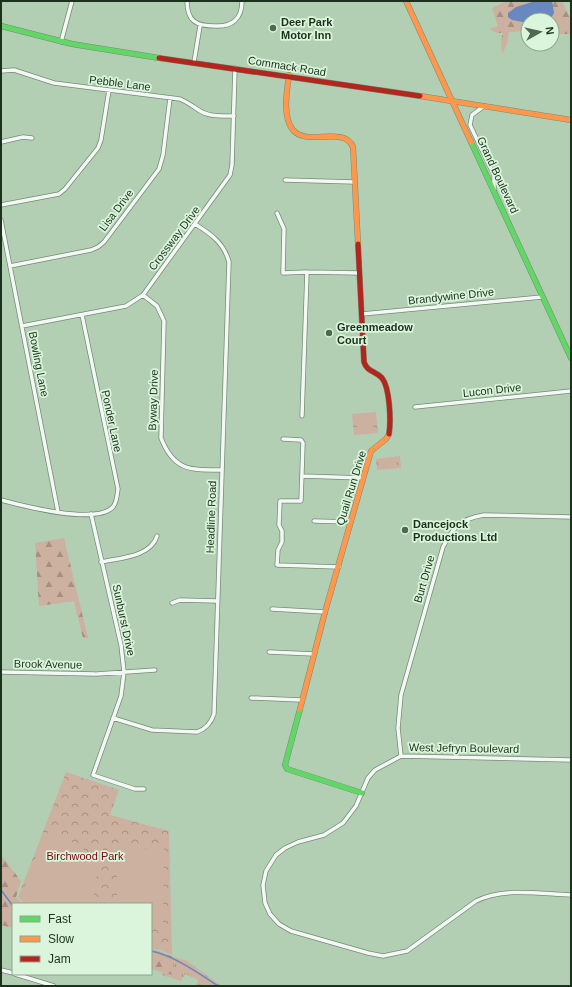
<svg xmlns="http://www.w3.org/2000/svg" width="572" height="987" font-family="Helvetica,sans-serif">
  <defs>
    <pattern id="grass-tufts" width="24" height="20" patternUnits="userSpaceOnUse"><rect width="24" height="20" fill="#ccb0a0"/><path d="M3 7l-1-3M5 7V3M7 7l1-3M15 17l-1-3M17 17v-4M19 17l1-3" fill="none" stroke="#a59082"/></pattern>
    <pattern id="forest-firs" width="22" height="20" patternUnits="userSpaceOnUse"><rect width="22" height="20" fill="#ccb0a0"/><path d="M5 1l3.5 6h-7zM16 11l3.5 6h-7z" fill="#a59082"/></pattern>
    <pattern id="park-crowns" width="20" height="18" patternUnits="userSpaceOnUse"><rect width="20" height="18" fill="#ccb0a0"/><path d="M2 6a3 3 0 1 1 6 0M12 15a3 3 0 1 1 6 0" fill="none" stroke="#a59082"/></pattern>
  </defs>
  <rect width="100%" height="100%" fill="#b2cfb4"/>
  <!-- grass -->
  <path fill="url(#grass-tufts)" d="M173 957 186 960 221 986H197L198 980 185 974 181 981 162 975V972L173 975Z"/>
  <!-- forest -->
  <path fill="url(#forest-firs)" d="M507 1H535L516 7 508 17 512 20 528 23V31L509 32 507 44 502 54 501 39 503 33H497L489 29 498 26 492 8Z
    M552 1H562L571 20V34H552V20H550L552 16Z
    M64 538 88 638H83L74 601 39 606 35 543Z
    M1 855 21 881 16 897 23 904H13V928L1 925Z
    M151 947 173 957V975L151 969Z"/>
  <!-- park -->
  <path fill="url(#park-crowns)" d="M376 412 378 433 354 435 352 414Z
    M400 456 401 468 377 470 376 459Z
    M66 772 119 790 110 815 169 831 172 955 151 946V904H25L18 897Z"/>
  <!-- garden -->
  <path fill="#ccb0a0" d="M372 414 373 421 357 423 356 415Z
    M373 425 374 432 358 433 357 426Z
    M396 458 397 466 381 467 380 460Z
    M45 832C86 843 108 859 91 904H46L25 896 23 892Z
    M117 848 164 849 163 925H151V904H117Z"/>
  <!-- water -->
  <path fill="#6888bf" d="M535 1H552L554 13 550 20H528V23L512 20 508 17V13L516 7Z"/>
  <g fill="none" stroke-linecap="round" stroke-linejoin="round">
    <!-- stream -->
    <path stroke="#6888bf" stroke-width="1.5" d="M1 890 13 906
      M151 951C175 956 198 973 218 986"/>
    <!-- street casing -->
    <g stroke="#748b76" stroke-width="5">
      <path id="street" d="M187 1C187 21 196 26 215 26 232 27 242 19 242 1
        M61 42 72 1
        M194 62 200 26
        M1 71 14 70 54 83 180 99C187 102 191 105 197 109 208 117 220 116 234 116
        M484 106 472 115 470 125 494 175V189
        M1 142 23 137 32 138
        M285 180 354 182
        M1 205 59 194 65 189 98 148 101 140 109 90
        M277 213 284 229 283 273 307 272 359 273
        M1 220 58 512
        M10 266 91 250 98 247 104 242 159 169 163 155 170 98
        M143 295 157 306 164 321 161 438C174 471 190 470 222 470
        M362 314 542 297
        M22 326 126 306 143 295 230 175 232 165 235 68
        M415 407 571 391
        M302 416 307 272
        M283 439 301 440 303 443 301 501H280L279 525 282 531V542L278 550 277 565 339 567
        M302 476 363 478
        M1 500C23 506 96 525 113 507 117 502 117 495 118 489L82 315
        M91 514 121 645 124 672 121 696 93 775 135 789H144
        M314 521 351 522
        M101 562C119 558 151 557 157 536
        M172 603 180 600 217 601
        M272 609 325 612
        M269 652 314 654
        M1 672 95 674
        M97 674 155 670
        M251 698 301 700
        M113 718 152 730 197 732C206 729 211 723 214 714L229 262C224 243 211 234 195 224
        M401 756 398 728 401 695 443 547C454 526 460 519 484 515L571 517
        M571 760 401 756 375 770 368 778 356 806 343 823 324 835 298 842 285 848 276 855 266 871 263 885 265 903 270 914 279 924 291 931 368 953 383 956 407 951 476 901C504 887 541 894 571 895
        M1 970 13 973
        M15 974 54 986"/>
    </g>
    <!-- fast casing -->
    <g stroke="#748b76" stroke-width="6">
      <path id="fast" d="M1 26 72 44 159 58
        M471 142 571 358
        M300 709 285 765 287 769 362 793"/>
    </g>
    <!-- slow casing -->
    <g stroke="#748b76" stroke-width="6">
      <path id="slow" d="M406 1 471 142
        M289 75C287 90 282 117 293 130 307 147 344 125 353 147L358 244
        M420 96 571 120
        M300 709 325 612 371 451 386 439 389 434"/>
    </g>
    <!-- jam casing -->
    <g stroke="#748b76" stroke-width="6">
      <path id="jam" d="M159 58 420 96
        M358 244 364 362C367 372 376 371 382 378 390 388 391 421 389 434"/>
    </g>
    <!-- street -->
    <use href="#street" stroke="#f3f8f4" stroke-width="3.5"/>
    <!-- fast -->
    <use href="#fast" stroke="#63d668" stroke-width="5"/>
    <!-- slow -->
    <use href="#slow" stroke="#ff974d" stroke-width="5"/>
    <!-- jam -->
    <use href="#jam" stroke="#b3261e" stroke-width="5"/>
  </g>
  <!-- markers -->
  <g fill="#506852" stroke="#daf5db" stroke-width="1.5">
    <circle cx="273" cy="28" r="4"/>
    <circle cx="329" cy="333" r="4"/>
    <circle cx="405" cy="530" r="4"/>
  </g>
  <g text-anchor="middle" stroke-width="3.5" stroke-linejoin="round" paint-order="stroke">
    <!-- poi labels -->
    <g font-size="11" font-weight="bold" fill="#1b301d" stroke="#daf5db" text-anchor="start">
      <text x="281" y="26">Deer Park<tspan x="281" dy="13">Motor Inn</tspan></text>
      <text x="337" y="331">Greenmeadow<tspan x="337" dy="13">Court</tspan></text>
      <text x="413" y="528">Dancejock<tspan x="413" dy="13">Productions Ltd</tspan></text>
    </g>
    <!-- street labels -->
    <g font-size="11" fill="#1b301d" stroke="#daf5db">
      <text transform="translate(287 66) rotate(9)" y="4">Commack Road</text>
      <text transform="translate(120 83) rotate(7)" y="4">Pebble Lane</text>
      <text transform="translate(498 175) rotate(65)" y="4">Grand Boulevard</text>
      <text transform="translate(116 210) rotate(-53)" y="4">Lisa Drive</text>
      <text transform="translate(174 238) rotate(-53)" y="4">Crossway Drive</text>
      <text transform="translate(451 296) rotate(-6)" y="4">Brandywine Drive</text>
      <text transform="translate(39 364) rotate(79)" y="4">Bowling Lane</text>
      <text transform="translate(492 390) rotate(-6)" y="4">Lucon Drive</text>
      <text transform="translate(153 400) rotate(-88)" y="4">Byway Drive</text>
      <text transform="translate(112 421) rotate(78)" y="4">Ponder Lane</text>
      <text transform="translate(351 488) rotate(-73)" y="4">Quail Run Drive</text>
      <text transform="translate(211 517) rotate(-88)" y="4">Headline Road</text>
      <text transform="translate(424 579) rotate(-74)" y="4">Burt Drive</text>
      <text transform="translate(124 620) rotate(78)" y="4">Sunburst Drive</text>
      <text transform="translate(48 664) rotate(1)" y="4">Brook Avenue</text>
      <text transform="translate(464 748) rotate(1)" y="4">West Jefryn Boulevard</text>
    </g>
    <!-- park labels -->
    <g font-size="11" fill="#74050c" stroke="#daf5db">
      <text x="85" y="860">Birchwood Park</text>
    </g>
  </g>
  <!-- border -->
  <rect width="572" height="987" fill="none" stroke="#1b301d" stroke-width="4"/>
  <!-- legend -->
  <rect x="12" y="903" width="140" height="72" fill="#daf5db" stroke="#8ea68f"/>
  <rect x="20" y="916" width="20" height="6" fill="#63d668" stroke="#8ea68f"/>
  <text x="48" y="923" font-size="12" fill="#1b301d">Fast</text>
  <rect x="20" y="936" width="20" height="6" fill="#ff974d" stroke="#8ea68f"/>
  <text x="48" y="943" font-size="12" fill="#1b301d">Slow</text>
  <rect x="20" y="956" width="20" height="6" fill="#b3261e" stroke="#8ea68f"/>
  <text x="48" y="963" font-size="12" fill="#1b301d">Jam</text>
  <!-- north arrow -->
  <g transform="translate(540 32) rotate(82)"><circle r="19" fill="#daf5db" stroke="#8ea68f"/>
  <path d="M0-3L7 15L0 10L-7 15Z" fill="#506852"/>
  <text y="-6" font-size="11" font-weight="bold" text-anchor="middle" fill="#1b301d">N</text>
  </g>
</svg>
